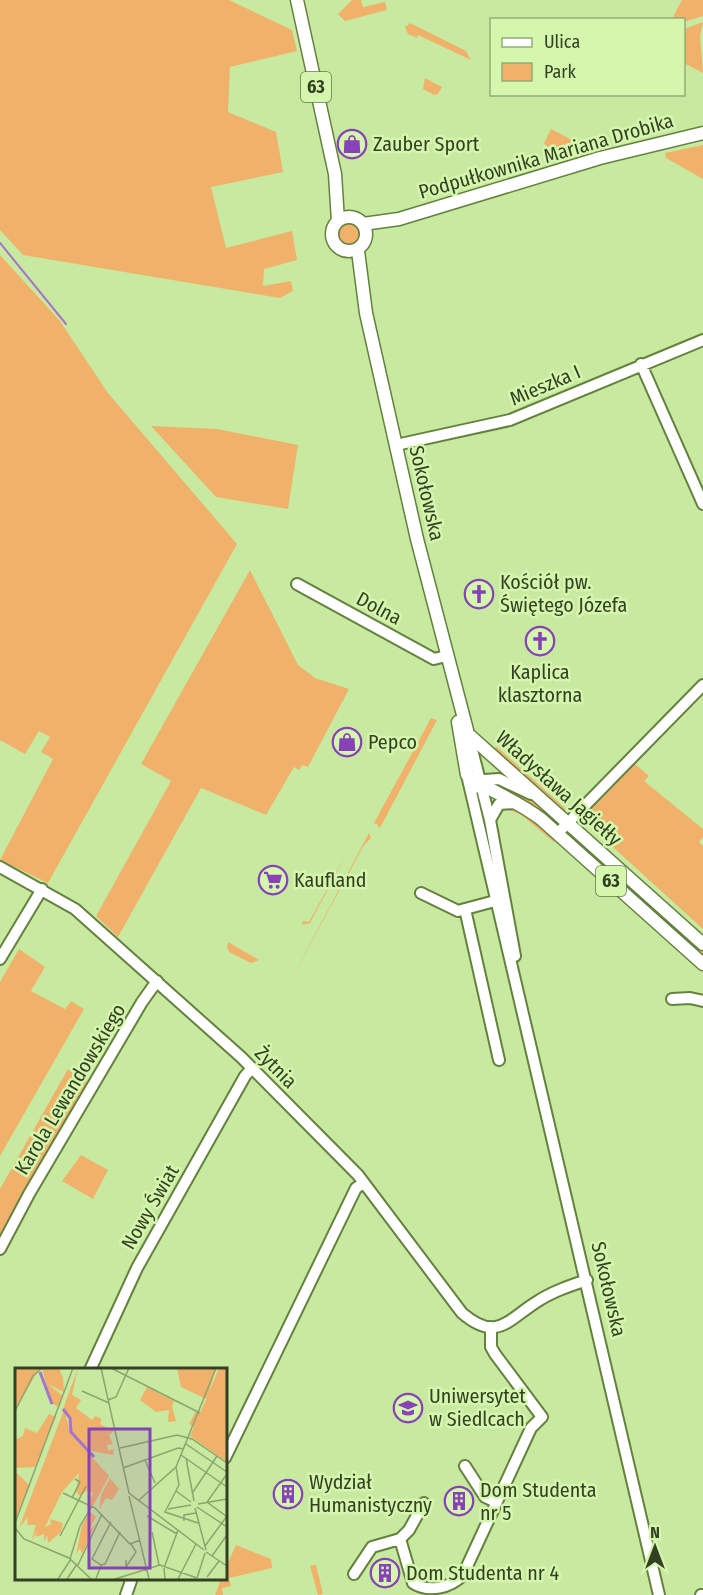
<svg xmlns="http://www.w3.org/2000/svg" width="703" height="1595" font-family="'Fira Sans Condensed',sans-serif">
  <rect width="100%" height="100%" fill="#c8e9a0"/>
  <!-- green -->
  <path fill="#f0b26b" d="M0 0H229L292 30 297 51 230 67 228 112 276 132 283 172 211 187 226 248 292 231 297 260 264 269 263 286 291 281 293 291 280 298 23 255 0 230Z
    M352 0H361L363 7 385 2 387 10 345 21 338 14Z
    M682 0H703V16L684 22V20L672 19Z
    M703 22 700 36 703 73 684 63V29Z
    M410 23 466 51 471 60 418 35 417 38 408 34 405 27Z
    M425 78 442 87 438 94 434 95 423 89Z
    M551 129 574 141 550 150 544 143Z
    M703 145V179L666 158 665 153Z
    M337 234a12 12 0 1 1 24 0a12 12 0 1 1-24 0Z
    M0 255 60 321 108 393 237 544 48 883 0 860 53 759 41 752 50 737 39 731 25 754 0 740Z
    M151 426 217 429 298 445 288 509 216 497Z
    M250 570 298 665 315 678 349 689 308 767 302 765 299 770 294 767 266 815 201 788 118 937 96 916 171 781 141 764Z
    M431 718 437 720 380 828 376 823 373 825Z
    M497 747 568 811H563L493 748Z
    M635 764 649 776 644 781 703 829V837L699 842 703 846V929L582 819Z
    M495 783 526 796 560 822C553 823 511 794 497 788Z
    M515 807 556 838 554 842 520 814 503 808Z
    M369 833 371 838 364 845 285 991Z
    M583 843 703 950V958L580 847Z
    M348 851 310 923 302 925 303 921 309 922Z
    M228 942 259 960 251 963 229 952 227 947Z
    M19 949 45 967 31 991 65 1009 71 1001 84 1009 0 1156V982Z
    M68 1069 87 1081 0 1237V1189Z
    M81 1155 108 1170 93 1199 62 1181Z
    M236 1545 271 1559 272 1568 229 1578 231 1586 222 1588 223 1595H215L221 1579 225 1578V1569Z
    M313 1565H316L323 1594 318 1595 310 1566Z"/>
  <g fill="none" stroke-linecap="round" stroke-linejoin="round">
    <!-- stream -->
    <path stroke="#a574cd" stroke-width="2" d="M0 243 66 324"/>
    <!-- minor casing -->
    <g stroke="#64813d" stroke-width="14">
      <path id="minor" d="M641 364 703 504
        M396 445 510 420 703 340
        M297 584 434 659 446 656
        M468 734 490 820 515 956
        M467 775 659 1595
        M475 788 484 780 499 779 531 794
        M490 820 499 804 516 803
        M558 833 703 685
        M0 867 75 909 241 1057 358 1175 462 1313C496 1342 507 1321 535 1303 551 1292 569 1286 587 1280
        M421 893 458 911 465 909
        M495 901 465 909 499 1060
        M0 959 42 889
        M672 999 690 998 703 1001
        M0 1249 29 1194 142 1002 157 981
        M90 1370 137 1268 245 1076 252 1068
        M225 1458 356 1188 364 1183
        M465 1466 485 1497 496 1502
        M424 1503 409 1530 400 1539 413 1583C429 1593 450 1588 463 1575L531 1428 542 1417 495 1354 491 1347V1327
        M354 1574 372 1547 400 1539
        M126 1595 132 1578
        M701 1595H703"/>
    </g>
    <!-- major casing -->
    <g stroke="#64813d" stroke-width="15">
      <path id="major" d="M297 0 335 174 338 221
        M332 234a17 17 0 1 1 34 0a17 17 0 1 1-34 0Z
        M363 224 399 219 600 158 703 133
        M358 251 366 313 417 539 468 734 703 944
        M458 722 467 775C491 792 518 801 541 819L703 964"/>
    </g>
    <!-- minor -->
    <use href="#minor" stroke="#fff" stroke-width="10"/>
    <!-- major -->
    <use href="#major" stroke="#fff" stroke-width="12"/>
  </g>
  <!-- icons -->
  <defs>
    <g id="shop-ring" transform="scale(1.5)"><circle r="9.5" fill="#d5f6ad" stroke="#8642b6" stroke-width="1.5"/><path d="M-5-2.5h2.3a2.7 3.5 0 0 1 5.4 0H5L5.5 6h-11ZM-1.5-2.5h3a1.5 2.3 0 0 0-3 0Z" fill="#8642b6"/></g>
    <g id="church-ring" transform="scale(1.5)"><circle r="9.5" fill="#d5f6ad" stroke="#8642b6" stroke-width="1.5"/><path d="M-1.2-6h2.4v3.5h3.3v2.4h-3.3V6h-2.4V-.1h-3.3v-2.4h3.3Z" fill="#8642b6"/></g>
    <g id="supermarket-ring" transform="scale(1.5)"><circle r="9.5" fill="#d5f6ad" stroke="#8642b6" stroke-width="1.5"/><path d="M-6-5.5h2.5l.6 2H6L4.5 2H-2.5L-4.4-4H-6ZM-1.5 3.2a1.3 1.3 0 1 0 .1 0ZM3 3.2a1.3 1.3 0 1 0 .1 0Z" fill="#8642b6"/></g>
    <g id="university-ring" transform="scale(1.5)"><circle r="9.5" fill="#d5f6ad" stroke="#8642b6" stroke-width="1.5"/><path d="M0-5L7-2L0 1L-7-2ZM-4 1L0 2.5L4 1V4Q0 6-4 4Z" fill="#8642b6"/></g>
    <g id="building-ring" transform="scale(1.5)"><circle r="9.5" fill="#d5f6ad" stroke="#8642b6" stroke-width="1.5"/><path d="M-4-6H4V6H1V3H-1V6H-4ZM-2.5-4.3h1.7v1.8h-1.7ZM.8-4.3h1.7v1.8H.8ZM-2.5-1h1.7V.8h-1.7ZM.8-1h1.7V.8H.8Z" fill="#8642b6"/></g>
  </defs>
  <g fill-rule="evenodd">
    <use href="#shop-ring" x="352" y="144"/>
    <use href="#church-ring" x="479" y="594"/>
    <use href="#church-ring" x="540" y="641"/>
    <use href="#shop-ring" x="347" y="742"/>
    <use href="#supermarket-ring" x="273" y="880"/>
    <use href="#university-ring" x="408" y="1408"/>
    <use href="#building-ring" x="288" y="1494"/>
    <use href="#building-ring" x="459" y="1501"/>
    <use href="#building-ring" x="385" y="1573"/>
  </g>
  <g text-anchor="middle" stroke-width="5" stroke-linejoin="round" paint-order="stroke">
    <!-- shield labels -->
    <g fill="#d5f6ad" stroke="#64774c" stroke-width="1.5">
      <rect x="301" y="72" width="30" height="30" rx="4.5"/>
      <rect x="596" y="866" width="30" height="30" rx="4.5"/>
    </g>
    <g font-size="18" font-weight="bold" fill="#334023">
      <text x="316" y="93">63</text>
      <text x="611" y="887">63</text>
    </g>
    <!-- poi labels -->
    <g font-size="20" fill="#334023" stroke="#d5f6ad" text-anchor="start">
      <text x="373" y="151">Zauber Sport</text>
      <text x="500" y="589">Kościół pw.<tspan x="500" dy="23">Świętego Józefa</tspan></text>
      <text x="540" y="679" text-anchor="middle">Kaplica<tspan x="540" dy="23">klasztorna</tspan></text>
      <text x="368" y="749">Pepco</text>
      <text x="294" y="887">Kaufland</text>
      <text x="429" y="1403">Uniwersytet<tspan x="429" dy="23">w Siedlcach</tspan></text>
      <text x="309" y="1489">Wydział<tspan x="309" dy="23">Humanistyczny</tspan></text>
      <text x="480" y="1497">Dom Studenta<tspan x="480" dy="23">nr 5</tspan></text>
      <text x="406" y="1580">Dom Studenta nr 4</text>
    </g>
    <!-- street labels -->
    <g font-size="20" fill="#334023" stroke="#d5f6ad">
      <text transform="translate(546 156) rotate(-16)" y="7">Podpułkownika Mariana Drobika</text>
      <text transform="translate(545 385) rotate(-23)" y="7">Mieszka I</text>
      <text transform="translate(427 493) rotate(77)" y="7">Sokołowska</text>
      <text transform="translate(379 608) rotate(28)" y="7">Dolna</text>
      <text transform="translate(559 788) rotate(42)" y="7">Władysława Jagiełły</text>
      <text transform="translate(276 1067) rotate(45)" y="7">Żytnia</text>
      <text transform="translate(70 1089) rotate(-59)" y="7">Karola Lewandowskiego</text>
      <text transform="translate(150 1207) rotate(-60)" y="7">Nowy Świat</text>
      <text transform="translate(609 1289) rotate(77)" y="7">Sokołowska</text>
    </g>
  </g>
  <!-- overview -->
  <g transform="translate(15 1368)">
    <rect width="212" height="212" fill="#c8e9a0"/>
    <path d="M0 0 24 1 0 42ZM27 0H44L48 10 49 24 33 16 48 28 44 39 36 35ZM63 0 57 27 66 32 61 40 77 52 80 48 87 51 85 56 99 63 94 67 98 76 92 77 93 82 99 81 98 87 76 83 55 63V50L48 41ZM162 0H201L194 24 204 0H211L212 94 175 68 179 59 174 56 181 43 185 45 194 25 191 31 166 19ZM132 19 159 33 157 39 161 53 153 54 154 42 141 44 125 32ZM49 42 56 66 94 108 78 138 73 136 78 125 72 123 65 128 61 124 64 105 47 124 30 159 36 156 35 151 48 155 46 164 33 175 32 167 29 174V166L20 169 22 162 16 174 21 157H12L13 149 4 160ZM34 46 41 49 20 99 0 100V72L8 68 10 60 22 65ZM0 103 15 118 0 152ZM95 110 104 121 97 132 91 130 84 142 86 127ZM75 143 81 149 72 165 81 155 67 186 65 180 61 187 67 157Z" fill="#f0b26b"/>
    <path fill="none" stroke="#a574cd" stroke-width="3" d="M25 4 37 36M48 41 55 50 56 64 79 89"/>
    <path fill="none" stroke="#8ca56e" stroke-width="1.5" d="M86 0 114 125 189 182M96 0 185 45M67 23 94 35M93 32 101 29 114 0M0 43 18 8 27 0M171 76 212 104M105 80 162 67 177 71 212 95M166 87 212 119M171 90 179 133M130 92 140 115M161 99 164 117 150 144 183 155M108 100 163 80 169 81M161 123 176 134M178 124 202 88M48 125 80 140 115 176 125 172M114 128 134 211M57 130 65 114 60 111M123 133 161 99 201 0M183 136 212 131M182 139 212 159M180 140 191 182M153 141 176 137M132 148 162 166M211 148 192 134 212 106M169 153V147L181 145M0 155 58 0M0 160 9 171 54 190 76 211M137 164 144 197M45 168 71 118M190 178 212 148M191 184 212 198M197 188 212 167M55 191 65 158 77 138M111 192V199L121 184 116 176M63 197 87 146M86 197 90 196 105 164M192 209 204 193M182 210 190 185M43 211 56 191M52 211 62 196M81 211 86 197 77 191 96 154M100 211 145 197 182 210M150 211 149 200 163 162M163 211 181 176"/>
    <path fill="#8642b6" fill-opacity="0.15" stroke="#8642b6" stroke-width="3" d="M74 61H135V200H74Z"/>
    <rect width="212" height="212" fill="none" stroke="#334023" stroke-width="3"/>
  </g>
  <!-- legend -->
  <rect x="490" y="18" width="195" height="78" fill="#d5f6ad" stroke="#94ad76" stroke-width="1.5"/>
  <rect x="502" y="38" width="30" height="9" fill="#ffffff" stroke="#94ad76" stroke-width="1.5"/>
  <text x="544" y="48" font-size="18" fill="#334023">Ulica</text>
  <rect x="502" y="63" width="30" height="18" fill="#f0b26b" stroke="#94ad76" stroke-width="1.5"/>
  <text x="544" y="78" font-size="18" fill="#334023">Park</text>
  <!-- north arrow -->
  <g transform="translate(655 1547)" stroke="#d5f6ad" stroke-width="4.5" paint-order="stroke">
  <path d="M0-4.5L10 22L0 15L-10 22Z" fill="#334023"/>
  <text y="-9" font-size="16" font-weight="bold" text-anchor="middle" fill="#334023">N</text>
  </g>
</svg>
